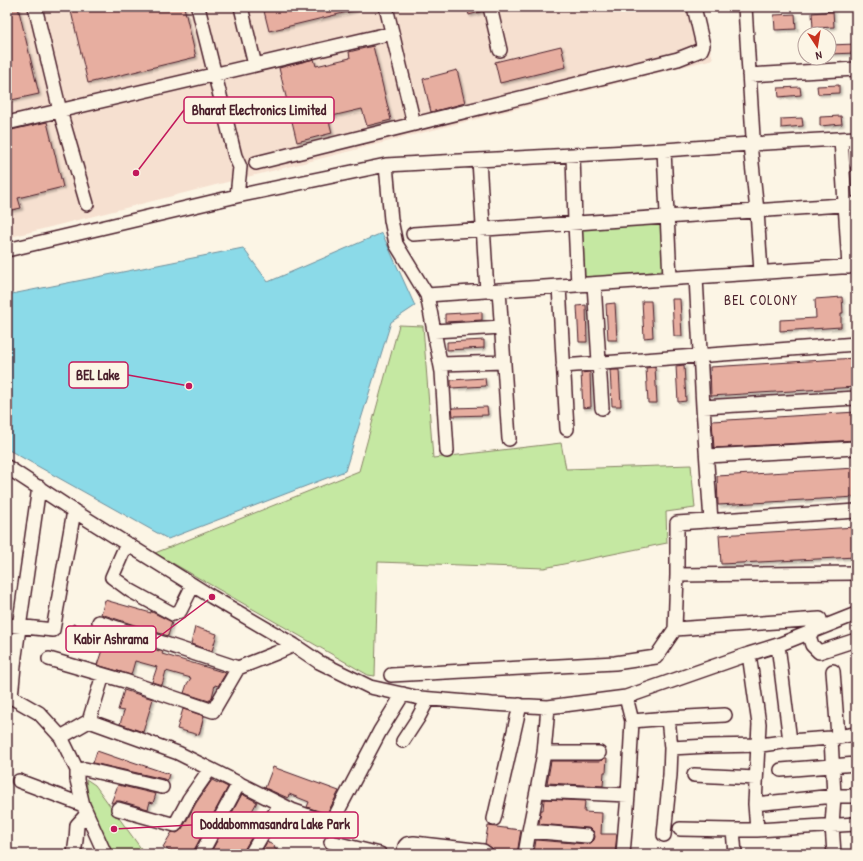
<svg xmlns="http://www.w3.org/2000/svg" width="863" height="861" font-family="'Patrick Hand',sans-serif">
  <defs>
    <filter id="shadow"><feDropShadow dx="2" dy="2" stdDeviation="1" flood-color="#0004"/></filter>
  </defs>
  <rect width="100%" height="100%" fill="#fcf5e5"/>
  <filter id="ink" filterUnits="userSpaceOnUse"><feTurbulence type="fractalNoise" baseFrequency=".025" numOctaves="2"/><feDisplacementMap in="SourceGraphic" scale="8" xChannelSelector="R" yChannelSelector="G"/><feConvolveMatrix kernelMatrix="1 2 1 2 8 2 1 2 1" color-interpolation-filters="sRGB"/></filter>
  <g filter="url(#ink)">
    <!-- built -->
    <path fill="#f6e0d0" d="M7 7H698L713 59 7 238Z"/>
    <!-- green -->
    <path fill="#c5e8a2" stroke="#888466" d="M662 224 663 271 584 278 580 228Z
      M399 325 423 326 433 458 561 443 566 469 691 465 695 508 666 512 667 543 544 568 378 562 375 676 368 675 155 553 359 471Z
      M86 779 95 785 145 854H114L112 852 89 805Z"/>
    <!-- water -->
    <path fill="#8bdae8" stroke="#718f9c" d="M382 233 415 306 391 322 345 471 168 539 7 449V295L243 248 268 282Z"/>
    <!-- building -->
    <path fill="#e7aea0" stroke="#4a1f2b" filter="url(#shadow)" d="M7 7H18L39 94 7 101Z
      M70 7H184L196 57 88 83Z
      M263 7H356V10L269 31Z
      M467 7H482L483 11 469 15Z
      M833 11 834 27 813 28 812 13Z
      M795 14 796 29 775 30 774 15Z
      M856 44V53L829 54V45Z
      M373 46 391 120 367 126 362 109 328 117 332 133 297 142 279 68 314 59 316 66 350 58 349 52Z
      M561 46 566 67 500 83 495 62Z
      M457 70 465 103 431 112 423 79Z
      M839 85V93L818 94 817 86Z
      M800 87 801 95 779 97 778 88Z
      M841 116 842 124 820 126V117Z
      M802 118 803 126 781 128V119Z
      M47 122 63 187 18 198 21 208 7 211V131Z
      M842 297 843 313H841V327L780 331V320L816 318 815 299Z
      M672 299H680L682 336H674Z
      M642 301H651L653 337 644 338Z
      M615 303 617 340H608L606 304Z
      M586 305 587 342H579L577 306Z
      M482 312V320L445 322V314Z
      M484 340V348L447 350V342Z
      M856 358V387L711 396 710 367Z
      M684 365 686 401 678 402 676 366Z
      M655 367 657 403H648L646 368Z
      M610 370H619L621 406H612Z
      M590 372 591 407 583 408 581 373Z
      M485 378 486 386 451 388V380Z
      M487 407 488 415 453 416 452 408Z
      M856 412V440L714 448 712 421Z
      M856 468V497L718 505 717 476Z
      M856 527V557L721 564 719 535Z
      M105 600 151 613V611L152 612 172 622 168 636 101 614Z
      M73 624 97 631V630L132 641V643L163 652 162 654 226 673 218 686 215 685 212 697 209 701 184 693 187 684 191 678 166 671 162 685 152 682 157 667 135 661 131 675 97 665 102 650 69 640Z
      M195 627 217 634 212 651 191 644Z
      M124 690 153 699 143 732 120 724 124 711 118 710Z
      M183 709 204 716 199 735 177 729Z
      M97 751 123 760 124 759 169 774 167 781 164 779 93 763Z
      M605 758H607L606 772H604L603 786 547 783 551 761H599L603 760Z
      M273 767 339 791 327 814 307 807 309 802 289 794 288 798 265 788Z
      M212 780 220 784V783L228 787 194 850 193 854H175L163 847 172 832 177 833 182 829 196 803Z
      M118 785 156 794 153 803 150 802 148 809 120 801H116L112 803H111Z
      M242 794 257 802 252 811 263 818 244 850 243 854H210Z
      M544 799 585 801 584 812 602 813 601 834H617L615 853 597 852V854H576L534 852 536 840 586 844 591 843 594 840 595 837 594 832 591 829 588 828 539 824 541 810H543Z
      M488 826 521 830 517 854 494 851 492 848 485 844Z
      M267 842 275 846 274 848 283 854H260Z"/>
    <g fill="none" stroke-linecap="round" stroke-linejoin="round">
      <!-- minor casing -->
      <g stroke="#4a1f2b" stroke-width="16">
        <path id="minor" d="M35 7 60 111 87 204
          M198 7 235 156 240 167 237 196
          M241 7 255 65
          M386 7 414 124
          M490 7 500 50
          M745 7 753 137 750 144 757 211 761 272
          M749 75 856 69
          M7 123 392 33
          M855 138 856 163
          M841 139 849 267
          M664 150 670 278
          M573 155 575 223 578 285
          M479 160 487 291
          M256 163 678 59 701 50 703 45 694 7
          M386 165 391 220 396 244 427 295 442 372 447 451
          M413 234 856 204
          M7 250 237 196 386 165 664 150 750 144 856 138
          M696 277 703 407 711 521
          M594 284 602 408
          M559 286 567 429
          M499 290 509 439
          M427 295 856 266
          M434 331 502 327
          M441 364 504 362
          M563 366 856 344
          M703 407 856 398
          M707 456 856 448
          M7 467 74 511 212 597 294 645 319 662 370 687 420 698 492 704 548 707 626 697 749 654 778 645 856 614
          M39 487 15 656 11 697 39 713 61 737 89 721 103 675
          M130 545 123 552 112 577 131 591 173 614 180 611 193 585
          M677 575 856 573
          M820 619 675 629 677 575V523L856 511
          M99 622 238 668
          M7 625 53 630 74 511
          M808 633 812 645 819 652 856 640
          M778 645 790 741 831 738 856 734
          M749 654 759 724 755 804
          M49 659 125 681 213 711 238 668 276 653 294 645
          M833 671 838 736
          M391 675 615 663 656 657 675 629
          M89 721 178 753 292 810 331 824 380 731 403 694
          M632 721 668 718 725 715
          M61 737 77 770V780L83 805 105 854
          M831 738 834 796 832 825 834 854
          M403 741 418 718 428 699
          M671 748 708 746 761 745 790 741
          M544 753 548 707
          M599 753H544L537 791 628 795
          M77 770 85 769 162 787
          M781 770 856 764
          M694 775 756 778
          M19 781 83 805
          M537 791 529 831 587 836
          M118 809 175 825 189 799 210 769
          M494 819 520 705
          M680 829 733 830H757L755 804 834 796H856
          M733 830 735 854
          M757 830 856 824
          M664 835 670 775 671 748 668 718
          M331 842 380 854
          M74 854 76 840 77 825 87 814
          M201 854 239 783
          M251 854 280 804
          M403 854 405 846 407 844 414 843 483 851 487 854
          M525 854 529 831
          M623 854 628 795 632 721 626 697"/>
      </g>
      <!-- minor -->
      <use href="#minor" stroke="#fcf5e5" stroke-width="13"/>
    </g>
  </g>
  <g text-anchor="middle" stroke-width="3.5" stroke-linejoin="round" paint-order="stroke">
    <!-- neighbourhood labels -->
    <g font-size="14" letter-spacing="1" fill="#4a1f2b" stroke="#fcf5e5">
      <text x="761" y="305">BEL COLONY</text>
    </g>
  </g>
  <!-- callouts -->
  <path fill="none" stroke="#c2185b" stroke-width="1.5" d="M136 173L184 110M189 386L128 375M212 597L156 639M114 829L192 825"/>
  <g fill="#c2185b" stroke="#fcf5e5" stroke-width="1.5">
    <circle cx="136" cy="173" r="4"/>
    <circle cx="189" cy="386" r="4"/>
    <circle cx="212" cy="597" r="4"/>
    <circle cx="114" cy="829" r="4"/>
  </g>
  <g fill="#fcf5e5" stroke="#c2185b" stroke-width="1.5">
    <rect x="184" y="97" width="150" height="26" rx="4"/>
    <rect x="69" y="362" width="59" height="26" rx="4"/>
    <rect x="66" y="626" width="90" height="26" rx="4"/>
    <rect x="192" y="812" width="166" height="26" rx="4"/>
  </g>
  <g font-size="14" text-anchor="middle" font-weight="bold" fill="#4a1f2b">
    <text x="259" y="115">Bharat Electronics Limited</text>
    <text x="98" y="380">BEL Lake</text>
    <text x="111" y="644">Kabir Ashrama</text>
    <text x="275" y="829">Doddabommasandra Lake Park</text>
  </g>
  <!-- margin -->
  <rect width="863" height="861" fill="none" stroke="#fcf5e5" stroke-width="24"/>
  <rect x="12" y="12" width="839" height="837" fill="none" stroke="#4a1f2b" stroke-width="1.5" filter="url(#ink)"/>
  <!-- north arrow -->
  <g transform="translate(817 46) rotate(168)"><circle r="19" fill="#fcf5e5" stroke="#b59f9b"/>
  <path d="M0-3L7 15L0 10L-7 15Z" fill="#c8321e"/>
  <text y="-6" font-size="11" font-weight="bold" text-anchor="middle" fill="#4a1f2b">N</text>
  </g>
</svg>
